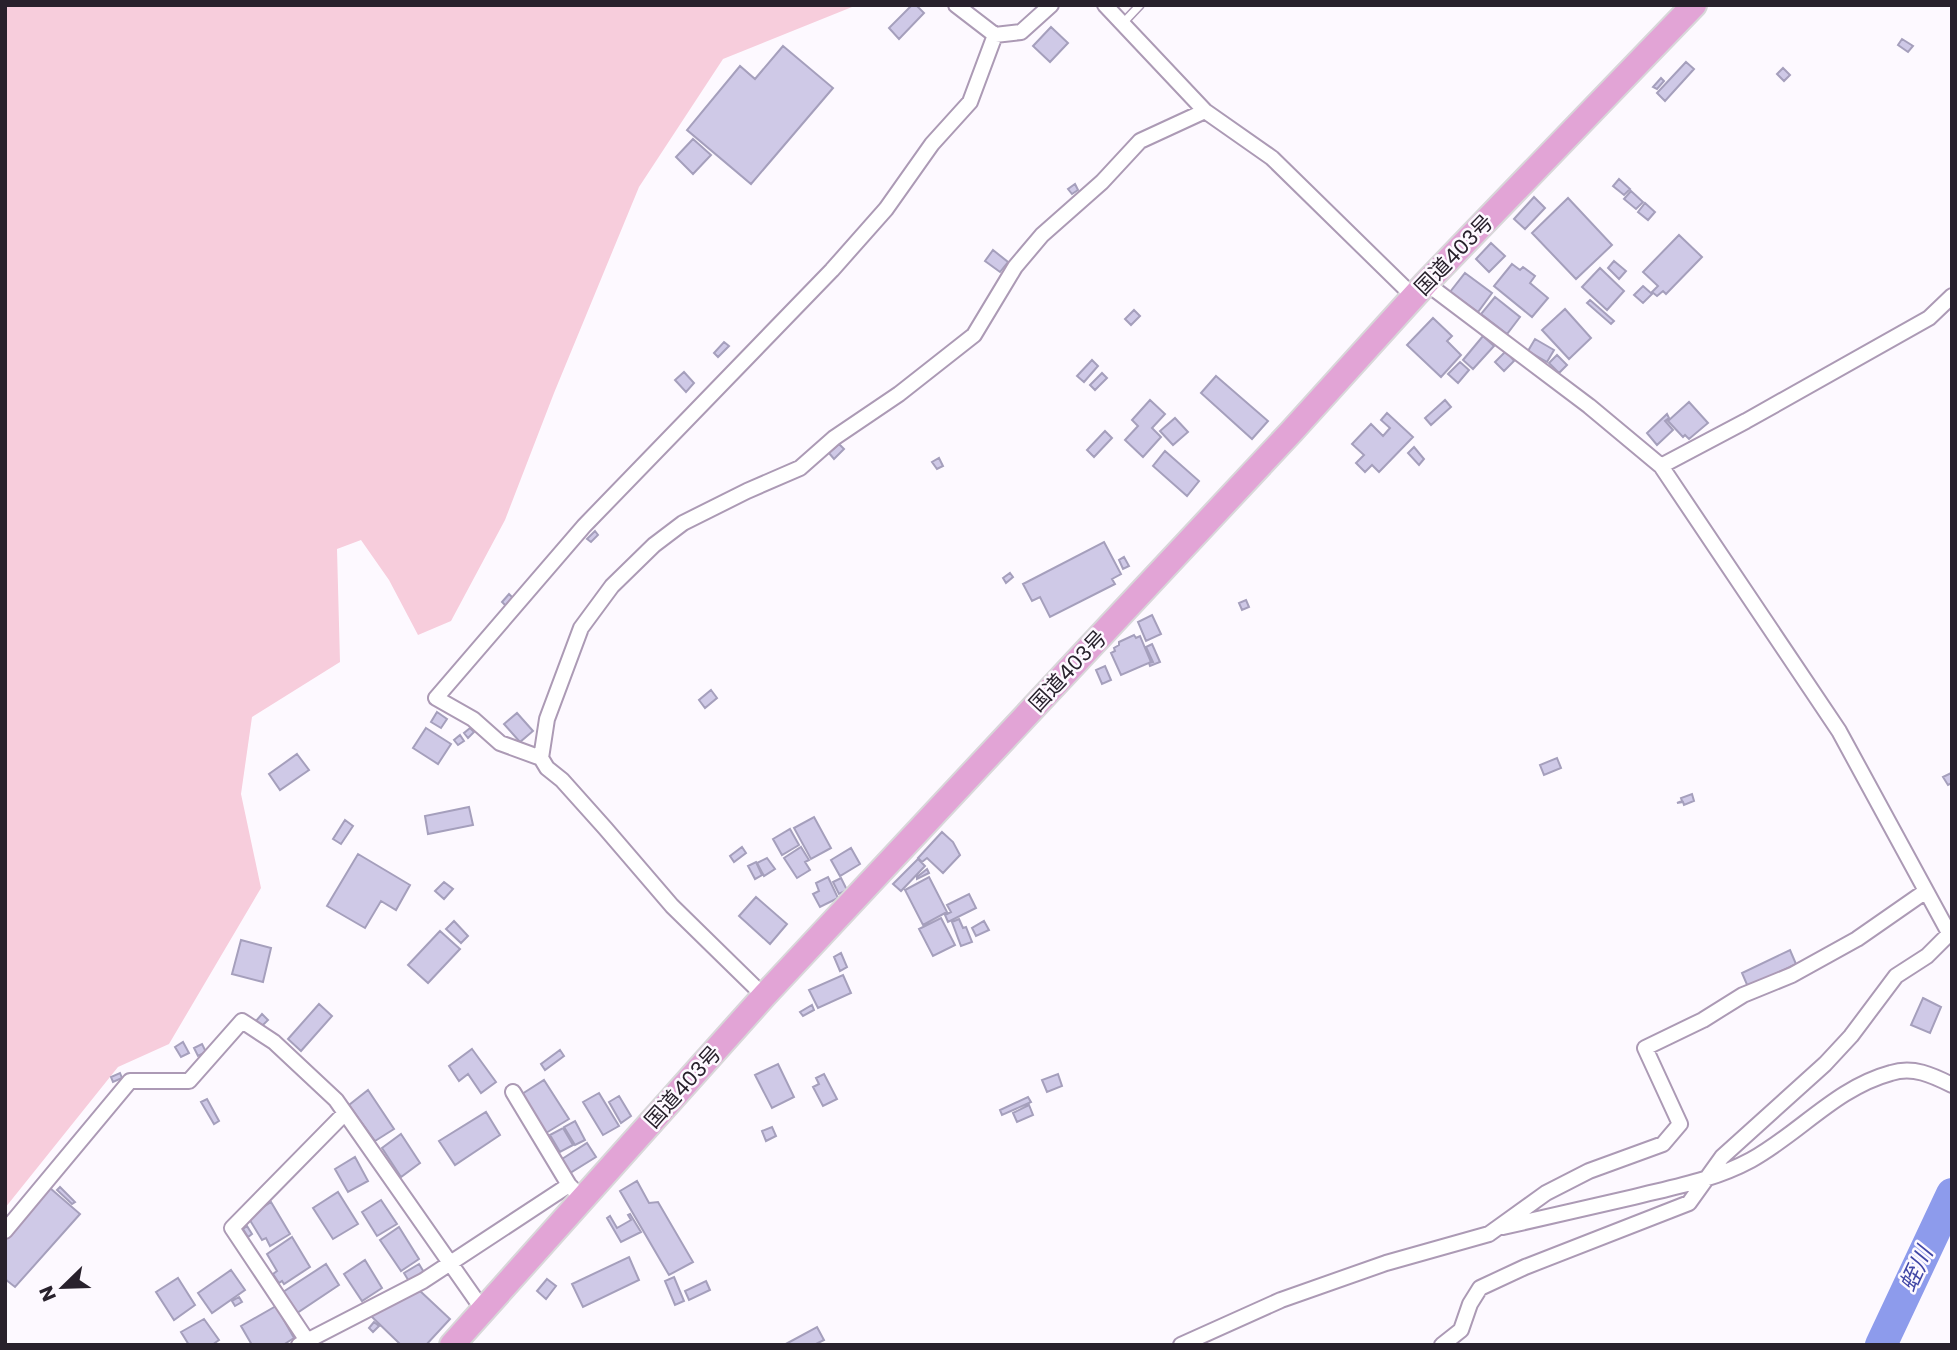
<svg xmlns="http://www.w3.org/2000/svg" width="1957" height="1350" font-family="Poppins,'Noto Sans JP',sans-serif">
  <rect width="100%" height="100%" fill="#fdf9ff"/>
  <!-- green -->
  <path fill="#f7cddc" d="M5 5H857L723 59 639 187 554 393 505 520 451 621 418 635 389 580 361 540 337 549 340 662 252 717 241 794 261 888 169 1044 118 1067 5 1208Z"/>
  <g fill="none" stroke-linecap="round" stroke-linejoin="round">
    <!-- river -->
    <path stroke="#8d9bec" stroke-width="32" d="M1881 1345 1952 1194"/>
  </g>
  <!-- building -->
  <path fill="#cfc9e7" stroke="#a59fbc" stroke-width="2" d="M912 5H916L924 13 899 39 889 28Z
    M1051 27 1068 43 1050 62 1033 46Z
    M1902 39 1913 46 1908 52 1898 45Z
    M783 46 833 88 751 184 687 130 740 66 755 79Z
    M1686 62 1694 69 1665 101 1657 93Z
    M1783 68 1790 75 1784 81 1777 74Z
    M1661 78 1664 81 1657 89 1653 87Z
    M693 139 711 155 693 174 676 157Z
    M1619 179 1630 189 1624 195 1613 186Z
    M1075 184 1078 190 1072 194 1068 189Z
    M1631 191 1643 202 1636 209 1624 199Z
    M1534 197 1545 208 1525 229 1514 219Z
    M1568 198 1612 245 1576 279 1532 233Z
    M1645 203 1655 212 1648 220 1638 212Z
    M1679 235 1702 257 1666 294 1663 291 1657 296 1652 292 1658 286 1643 272Z
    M1491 243 1505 256 1489 272 1476 259Z
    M993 250 1008 262 1000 272 985 261Z
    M1614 261 1626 271 1619 279 1608 268Z
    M1512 264 1520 270 1523 267 1535 276 1530 283 1548 298 1532 317 1494 286Z
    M1600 268 1624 291 1607 310 1582 287Z
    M1465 273 1492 293 1478 312 1450 292Z
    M1643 286 1652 294 1643 303 1634 295Z
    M1495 297 1520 317 1507 334 1481 314Z
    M1590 300 1614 321 1611 324 1587 303Z
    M1565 309 1591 338 1569 359 1542 330Z
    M1134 310 1140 316 1131 325 1125 319Z
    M1433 318 1452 336 1447 341 1461 355 1441 377 1407 345Z
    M1483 336 1494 346 1473 369 1463 360Z
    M1535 339 1554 350 1547 362 1528 351Z
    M724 342 729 346 718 357 714 353Z
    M1506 351 1514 361 1504 371 1495 362Z
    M1557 355 1567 365 1559 373 1549 363Z
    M1092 360 1098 366 1084 382 1077 376Z
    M1460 362 1469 370 1458 383 1448 374Z
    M684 372 694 383 686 392 675 380Z
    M1102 373 1107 378 1095 390 1090 385Z
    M1216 376 1268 421 1252 439 1201 393Z
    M1150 400 1165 414 1152 428 1161 437 1143 457 1125 440 1138 426 1132 420Z
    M1445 400 1451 407 1431 425 1425 418Z
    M1689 402 1708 423 1689 439 1685 435 1683 437 1668 421Z
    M1387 413 1413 437 1379 472 1372 465 1365 472 1356 463 1364 455 1352 444 1371 424 1383 436 1390 428 1381 420Z
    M1667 414 1669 418 1665 421 1673 430 1657 445 1647 433Z
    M1175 418 1188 432 1173 445 1160 431Z
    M1105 431 1112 438 1094 457 1087 450Z
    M839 444 844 449 834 459 829 453Z
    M1414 447 1424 459 1419 465 1408 453Z
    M1165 451 1199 481 1187 496 1153 466Z
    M939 458 943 466 937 469 932 462Z
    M595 531 598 535 591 542 587 539Z
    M1104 542 1121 574 1112 579 1115 584 1050 617 1040 597 1032 601 1023 584Z
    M1124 557 1129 566 1123 569 1119 560Z
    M1010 573 1013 577 1006 583 1003 578Z
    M509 594 513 598 506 606 502 602Z
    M1246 600 1249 607 1242 610 1239 603Z
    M1152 615 1161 634 1146 641 1138 622Z
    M1134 635 1136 638 1140 636 1151 662 1121 675 1111 653 1115 651 1114 648 1119 645V642Z
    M1152 644 1160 662 1150 666 1149 663 1153 662 1146 647Z
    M1105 666 1111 680 1102 684 1096 670Z
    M711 690 717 698 705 708 699 700Z
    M437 712 447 719 441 728 431 722Z
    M517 713 533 731 520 742 504 724Z
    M426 728 451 744 438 764 413 748Z
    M470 728 474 732 468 738 464 733Z
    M460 735 464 741 458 745 454 740Z
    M297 754 309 770 280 790 269 774Z
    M1557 758 1561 768 1544 775 1540 765Z
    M1951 773 1952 783 1948 785 1943 777Z
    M1692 794 1694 801 1684 805 1683 802 1677 803 1682 801 1681 798Z
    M469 807 473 825 428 834 425 816Z
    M814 817 831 848 811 859 794 828Z
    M345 820 353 826 341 844 333 839Z
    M790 829 799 845 782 855 773 839Z
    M942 832 953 842 960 855 943 873 927 858 922 862 918 858Z
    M742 847 746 853 734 862 730 856Z
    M801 847 809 860 805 862 810 870 797 878 784 858Z
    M851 848 860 864 840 876 831 860Z
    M358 854 410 885 396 910 381 901 365 928 327 906Z
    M767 858 775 869 764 876 757 863Z
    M918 859 925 866 901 891 893 884Z
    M756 862 762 875 755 879 748 866Z
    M927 869 929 873 917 879V877Z
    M828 877 838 898 820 907 813 894 819 891 816 883Z
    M929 877 947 912 923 925 905 890Z
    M841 878 847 890 839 894 833 882Z
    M444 882 453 889 444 899 435 891Z
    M969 894 976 908 948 922 945 915 951 912 947 905Z
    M756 897 787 924 770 944 739 916Z
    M941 918 955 945 933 956 919 929Z
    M959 919 963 928 966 927 972 942 961 946 952 922Z
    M454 921 468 936 461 943 446 929Z
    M984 921 989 930 976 936 972 928Z
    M440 931 460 949 428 983 408 965Z
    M241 940 271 948 263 982 232 974Z
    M1790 950 1796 964 1748 987 1742 973Z
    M841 953 847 967 840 971 834 957Z
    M843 975 851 993 818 1008 809 990Z
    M1923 998 1941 1007 1930 1033 1911 1025Z
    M319 1004 332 1016 301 1051 288 1039Z
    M812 1005 814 1010 803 1016 800 1012Z
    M262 1014 268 1020 262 1026 256 1021Z
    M183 1042 189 1053 181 1057 175 1047Z
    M202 1044 206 1052 198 1056 194 1048Z
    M472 1049 496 1082 481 1093 468 1074 459 1081 449 1066Z
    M560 1050 564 1056 545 1070 541 1064Z
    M778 1064 794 1097 772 1108 755 1075Z
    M120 1073 122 1078 113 1082 111 1077Z
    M824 1074 837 1099 823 1106 813 1087 819 1084 816 1078Z
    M1058 1074 1062 1086 1047 1092 1042 1080Z
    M544 1080 569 1119 546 1133 522 1094Z
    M368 1090 394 1129 375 1141 349 1105Z
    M599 1093 619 1126 603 1135 583 1102Z
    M619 1096 631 1116 621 1123 609 1102Z
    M1028 1097 1031 1102 1002 1115 1000 1110Z
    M207 1099 219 1121 214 1124 201 1102Z
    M1029 1105 1033 1115 1017 1122 1013 1113Z
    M486 1112 500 1135 455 1165 439 1141Z
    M575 1121 585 1140 575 1145 564 1127Z
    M772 1127 776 1136 766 1141 762 1131Z
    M563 1128 573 1145 560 1152 550 1135Z
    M401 1134 420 1163 401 1177 382 1148Z
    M587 1143 596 1157 570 1173 562 1159Z
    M355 1157 368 1181 348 1192 335 1169Z
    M637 1181 649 1203 658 1202 693 1262 669 1275 620 1191Z
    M60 1187 75 1202 72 1204 57 1190Z
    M50 1188 80 1214 15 1287 5 1279V1238Z
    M338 1192 358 1224 333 1239 313 1208Z
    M381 1200 397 1224 377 1236 362 1212Z
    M271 1202 290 1234 270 1246 266 1238 262 1240 248 1217Z
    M630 1214 641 1232 621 1242 607 1218 610 1216 617 1228 631 1220 628 1215Z
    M247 1226 252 1234 248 1237 243 1229Z
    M399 1227 419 1259 401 1271 380 1240Z
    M292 1237 310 1267 284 1284 282 1281 279 1283 273 1274 277 1271 267 1254Z
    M629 1257 639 1280 583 1307 572 1284Z
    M365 1260 382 1288 362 1301 344 1274Z
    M326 1264 339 1285 297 1313 283 1292Z
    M419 1264 425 1274 410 1283 404 1273Z
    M231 1270 245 1290 212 1313 198 1293Z
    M674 1277 684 1301 675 1305 665 1281Z
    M178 1278 195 1305 174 1320 156 1292Z
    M547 1279 556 1286 546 1299 537 1291Z
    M706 1281 710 1290 689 1300 685 1291Z
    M419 1290 450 1319 426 1345H401L370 1315Z
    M239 1297 242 1302 235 1306 232 1301Z
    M276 1306 294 1338 283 1345H252L241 1326Z
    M204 1319 219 1340 212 1345H189L181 1332Z
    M374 1322 379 1326 373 1332 369 1328Z
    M817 1327 824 1340 814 1345H784Z"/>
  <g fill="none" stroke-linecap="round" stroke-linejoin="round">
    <!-- service casing -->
    <g stroke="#ac9ab5" stroke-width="10">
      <path id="service" d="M1123 23 1140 5"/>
    </g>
    <!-- minor casing -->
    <g stroke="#ac9ab5" stroke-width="18">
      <path id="minor" d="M956 5 995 35
        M1105 5 1205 111 1272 158 1414 297
        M1426 283 1589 406 1661 466 1839 731 1949 933
        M1661 466 1746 421 1929 318 1952 296
        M541 758 547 719 581 628 612 586 654 545 683 523 747 491 800 468 834 438 899 394 974 335 1015 267 1042 235 1102 182 1140 141 1205 111
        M764 996 672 906 605 828 562 780 547 768 541 758 500 743 473 719 436 698 584 526 832 270 886 209 932 144 970 102 995 35 1021 32 1051 5
        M513 1092 569 1185 575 1191
        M1503 1227C1547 1217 1590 1207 1634 1197 1674 1187 1714 1180 1751 1160 1800 1133 1836 1088 1891 1073 1913 1066 1932 1075 1952 1085
        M5 1231 130 1081H189L242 1021 274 1042 336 1100 483 1310
        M299 1345 423 1281 569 1185
        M310 1345 232 1228 345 1113
        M1181 1345 1281 1300 1386 1263 1489 1234 1546 1193 1589 1171 1663 1144 1680 1124 1645 1048 1703 1020 1743 995 1792 975 1857 939 1926 891
        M1442 1345 1461 1330 1470 1304 1480 1288 1525 1267 1689 1203 1722 1157 1825 1064 1851 1036 1896 976 1927 956 1952 931"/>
    </g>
    <!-- trunk casing -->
    <g stroke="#d8d7d9" stroke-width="28">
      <path id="trunk" d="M452 1345 764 996 1292 431 1426 283 1694 5"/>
    </g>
    <!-- service -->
    <use href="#service" stroke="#fff" stroke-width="7"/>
    <!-- minor -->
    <use href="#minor" stroke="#fff" stroke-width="14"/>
    <!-- trunk -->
    <use href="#trunk" stroke="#e2a4d6" stroke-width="24"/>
  </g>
  <g text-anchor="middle" stroke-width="5" stroke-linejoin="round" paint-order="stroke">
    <!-- street labels -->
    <g font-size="21" fill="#28212c" stroke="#fdf9ff">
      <text transform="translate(1454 255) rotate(-46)" y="7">国道403号</text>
      <text transform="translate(1068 671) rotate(-47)" y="7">国道403号</text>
      <text transform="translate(683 1087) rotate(-48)" y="7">国道403号</text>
    </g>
    <!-- water labels -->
    <g font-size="23" font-style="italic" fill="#4147a6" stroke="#fdf9ff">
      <text transform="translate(1916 1269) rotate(-65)" y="8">蛭川</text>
    </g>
  </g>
  <!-- border -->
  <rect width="1957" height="1350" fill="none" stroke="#28212c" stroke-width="14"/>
  <!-- north arrow -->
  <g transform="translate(63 1287) rotate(247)" stroke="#fdf9ff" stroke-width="5" paint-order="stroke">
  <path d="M0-5L12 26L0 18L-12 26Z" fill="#28212c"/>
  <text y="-10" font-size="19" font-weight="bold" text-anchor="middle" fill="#28212c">N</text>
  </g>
</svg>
